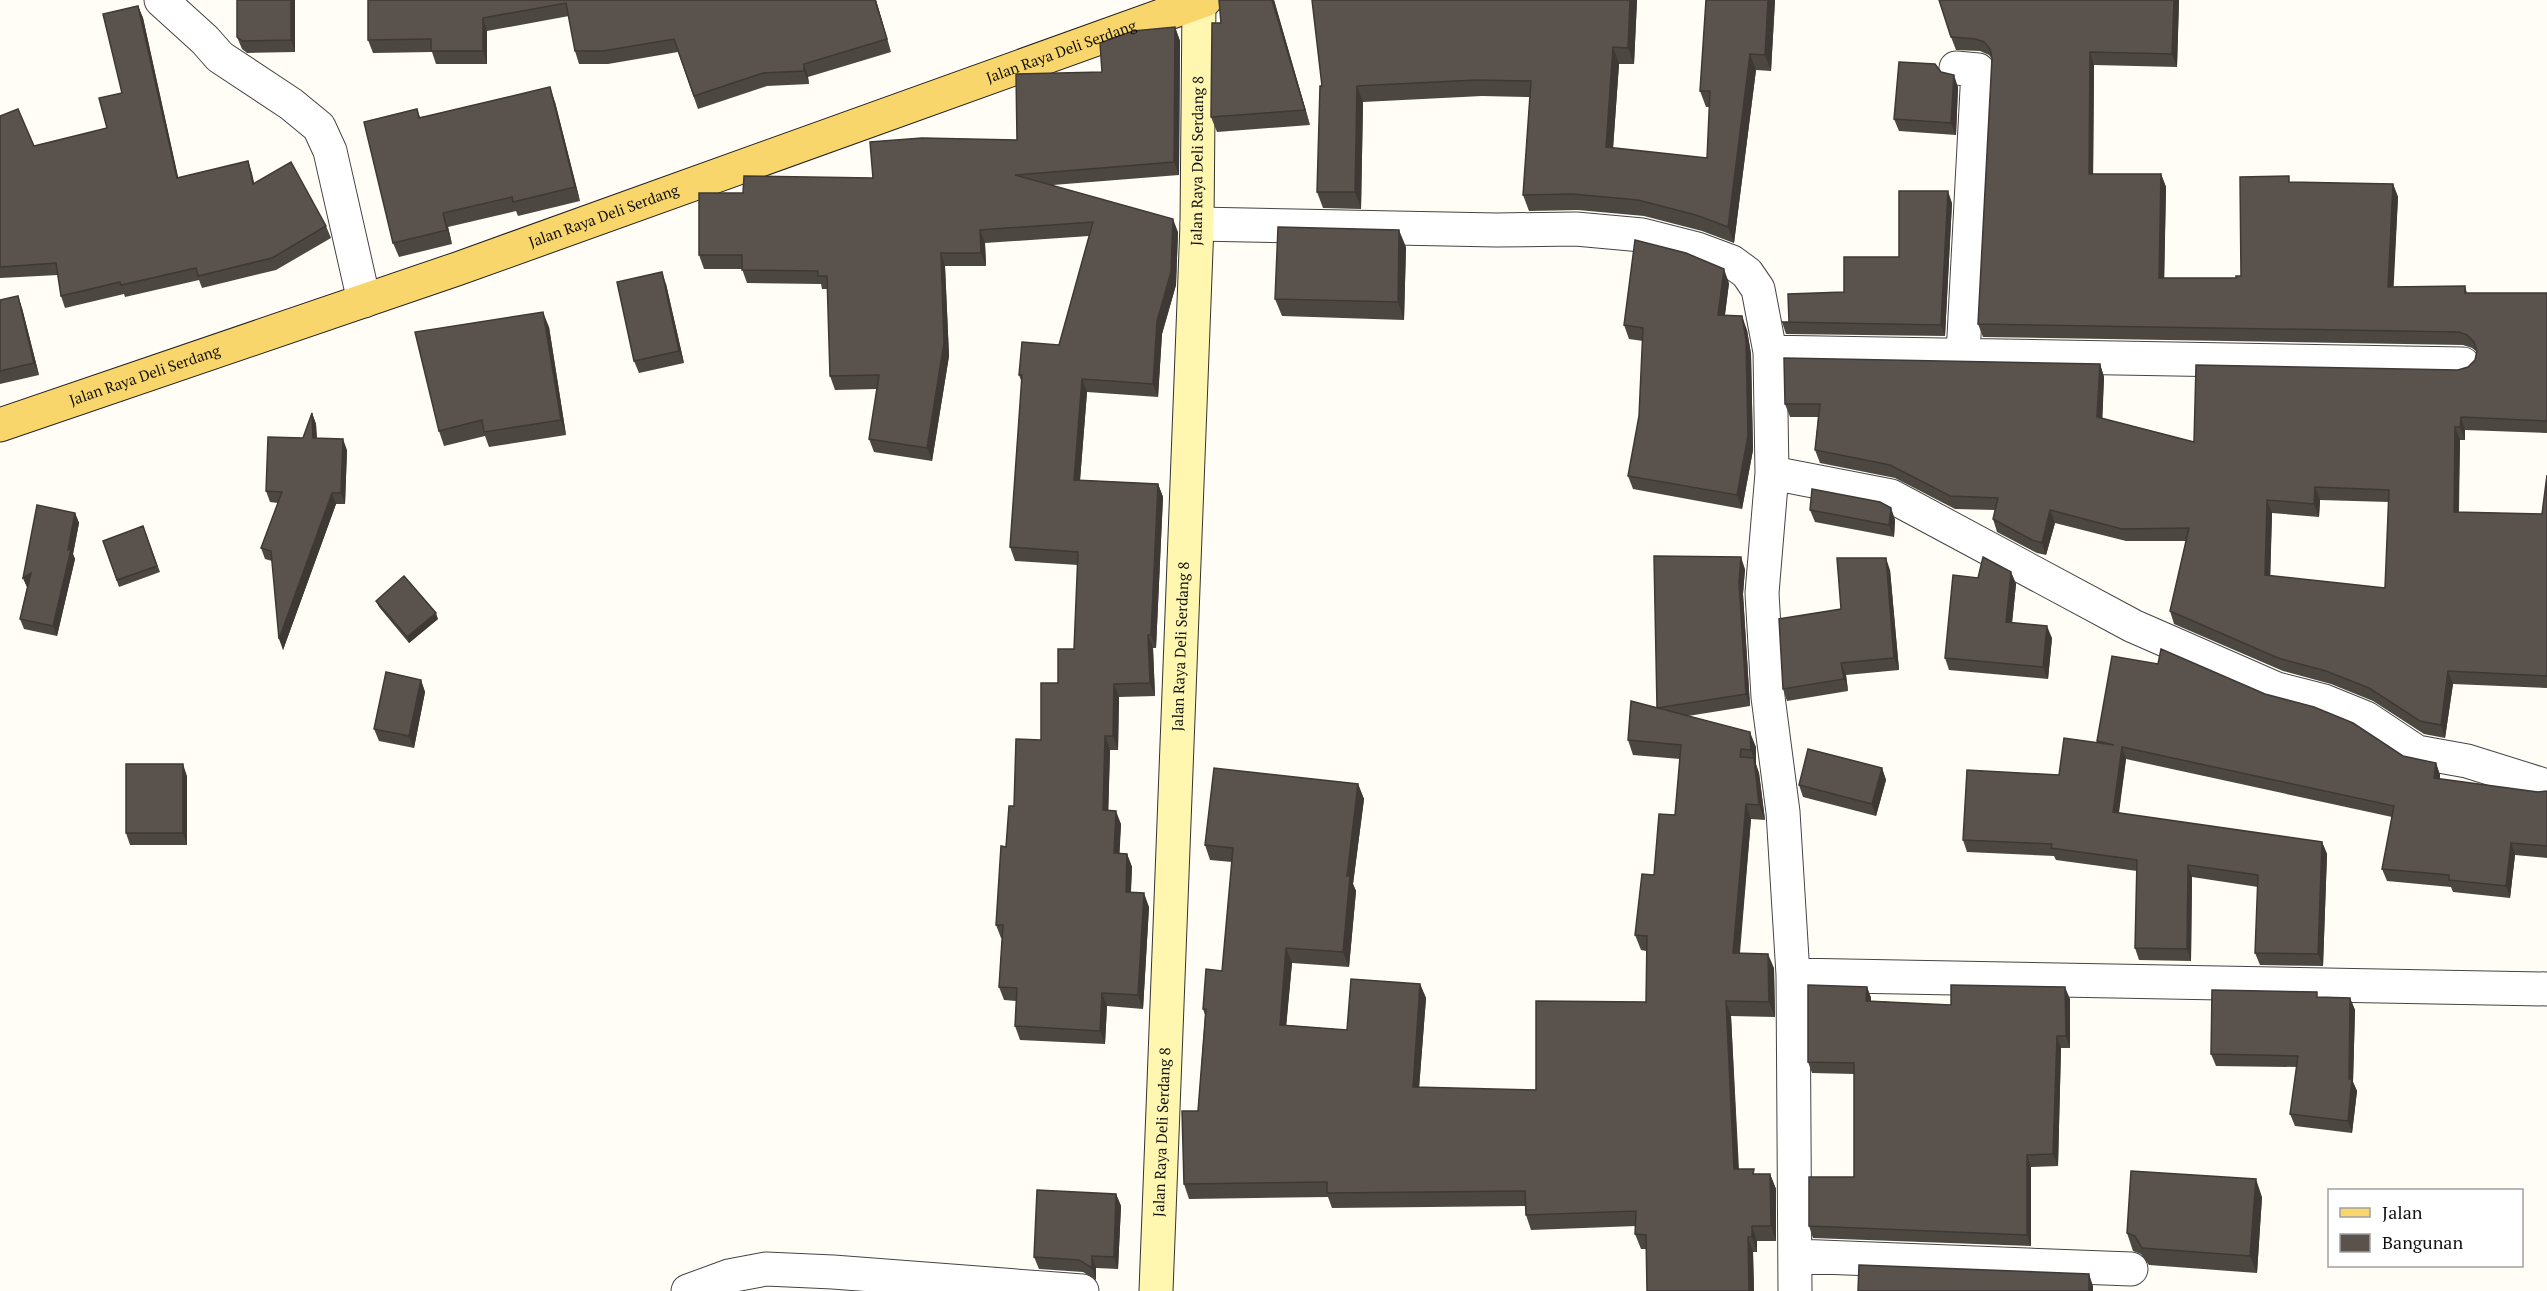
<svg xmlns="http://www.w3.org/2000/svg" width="2547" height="1291" font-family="'PT Serif',serif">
  <rect width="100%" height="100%" fill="#fffdf5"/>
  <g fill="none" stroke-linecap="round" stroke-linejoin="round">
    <!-- street casing -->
    <g stroke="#444" stroke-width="35">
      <path id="street" d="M161 0 205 40 220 57 291 104 319 127 330 151 364 301
        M1956 68 1978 70 1963 355
        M1197 224 1496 230 1576 229 1642 235 1697 249 1732 262 1747 273 1758 289 1770 352 1772 473 1762 593 1768 697 1783 812 1793 975 1795 1291
        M1770 352 2463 364
        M1772 473 1891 496 2133 626 2277 689 2324 701 2366 718 2417 752 2467 761 2547 786
        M1793 975 2547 989
        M1795 1256 2131 1269
        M688 1291 729 1276 766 1269 833 1272 1082 1291"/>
    </g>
    <!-- secondary casing -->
    <g stroke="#333" stroke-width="35">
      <g id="secondary">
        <path id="s1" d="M1156 1291 1197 224 1199 2"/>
      </g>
    </g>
    <!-- primary casing -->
    <g stroke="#222" stroke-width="35">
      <g id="primary">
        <path id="s2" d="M0 425 457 269 1205 0"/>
      </g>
    </g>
    <!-- street -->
    <use href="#street" stroke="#fff" stroke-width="33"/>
    <!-- secondary -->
    <use href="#secondary" stroke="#fff6b0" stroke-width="33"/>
    <!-- primary -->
    <use href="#primary" stroke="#f9d66b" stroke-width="33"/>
  </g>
  <!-- wall -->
  <path fill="#4d4742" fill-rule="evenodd" d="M295 0V52L247 53 242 49 237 37Z
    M368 0H876L891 52 808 77 809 84 767 86 698 109 678 52 608 64H579L575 51 569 16 487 31V64H436L432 52 373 53 368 40Z
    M1219 0H1274L1310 125 1217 132 1211 117 1221 23Z
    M1312 0H1637L1634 64H1619L1613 148 1707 158 1710 107H1706L1700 91 1706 0H1775L1771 71 1756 70 1734 243 1702 231 1644 216 1578 210 1529 211 1523 195 1530 97 1482 96 1363 102 1361 209 1323 208 1317 192 1322 86Z
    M2179 0 2177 67 2094 65 2093 174H2161L2166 187 2164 278H2236L2241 276 2291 182 2393 184 2398 197 2393 287 2465 286 2467 293H2547V433L2465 430V440H2460L2459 512 2542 514 2547 475V688L2453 684 2445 738 2424 734 2373 701 2331 684 2283 671 2174 624 2170 611 2186 541H2126L2055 523 2046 555 2037 553 1997 532 1993 519 1995 510 1955 509 1895 478 1820 463 1815 450 1818 417H1790L1785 404 2100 364 2104 377 2102 418 2194 442 2468 367 2475 360 2477 352 2472 348 2463 345 1983 337 1978 324 1992 59 1989 55 1980 51 1956 50 1951 37ZM2320 500 2389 502 2385 588 2270 576 2272 513 2319 517Z
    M138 6 143 18 178 178 248 161 254 184 326 226 331 238 276 270 202 288 199 280 125 297 124 294 65 308 61 296 58 275 0 278V116L34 146 107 128 122 93Z
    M1175 27 1180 41 1179 175 1053 185 1178 232 1176 285 1162 334 1158 397 1087 392 1080 480 1158 484 1163 497 1156 648H1153L1155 696 1119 697 1118 750H1110L1108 811 1121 824 1119 853 1127 854 1132 867 1131 892 1149 907 1143 1009 1107 1006 1105 1044 1020 1040 1015 1026 1016 1001 1004 1000 999 987 1002 938H1001L996 925 1006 847 1014 806 1041 740 1058 683 1074 649 1078 565 1015 561 1010 547 1022 383 1019 375 1059 345 1089 236 985 243 986 266H945L949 356 932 461 874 452 869 439 877 389 835 390 830 376 828 289H822L821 284 747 283 742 269H704L699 255 743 193 873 178 1017 140 1102 72Z
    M1941 72 1958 87 1956 135 1899 131 1894 119Z
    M555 102 580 201 518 216 516 211 448 227 452 244 399 257 393 243 417 109 420 117Z
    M1952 203 1945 336 1786 334 1782 322H1789L1844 292 1899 257Z
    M1406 247 1404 320 1282 316 1275 299Z
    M1729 283 1725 315 1747 330 1751 354 1753 450 1742 509 1633 489 1628 476 1639 416 1643 341 1629 339 1624 325Z
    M666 284 684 363 639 373 634 361Z
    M0 300 22 308 39 375 0 384Z
    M549 327 566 435 489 447 485 436 444 446 439 431Z
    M312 413 316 424 317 438 347 450 345 504H336L283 650 272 561 265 559 261 548 278 503 270 502 266 491 303 438Z
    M1891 508 1895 520 1894 537 1815 522 1810 510Z
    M75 513 79 523 73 554 75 559 57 636 24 629 20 619 27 587 23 578Z
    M143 526 160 572 119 587 103 541Z
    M1745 569 1743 594 1750 706 1688 716 1756 747V765L1759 773 1765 820 1751 819 1740 953 1774 968 1775 1017 1731 1016 1739 1169 1755 1174H1770L1776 1189V1241H1757V1252H1753L1754 1291H1647L1646 1249H1641L1635 1234 1636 1226 1531 1230 1526 1215 1525 1206 1332 1208 1328 1197 1189 1199 1184 1184 1198 1111 1205 1015 1203 1009 1222 971 1232 862 1210 860 1205 845 1358 784 1364 799 1353 884 1356 891 1349 967 1292 963 1286 1025 1347 1030 1420 984 1426 998 1419 1088 1536 1090 1646 1002V951L1641 950 1635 935 1654 875 1675 815 1680 759 1633 755 1628 740 1657 708Z
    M1890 570 1899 670 1846 675 1848 691 1787 701 1783 689 1841 609Z
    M2011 572 2016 584 2012 622 2052 638 2048 679 1949 670 1945 658 1978 578Z
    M376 601 438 619 409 643 379 607Z
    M421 680 425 692 414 748 379 741 374 729Z
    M2097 741 2403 756 2436 763 2440 775V779L2538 792 2547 791V858L2515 855 2510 898 2453 892 2451 887 2387 881 2382 869 2392 817 2126 759 2119 813 2322 842 2327 854 2323 966 2260 965 2255 953 2258 887 2192 877 2191 961 2139 960 2135 948 2137 871 2056 860 2054 856 1967 852 1963 840 2059 775 2097 743Z
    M1882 768 1886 780 1876 816 1803 797 1799 785Z
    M187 776V845H130L126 833Z
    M1867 987 1871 998V1001L1951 1005 2070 999V1048H2061L2058 1166 2031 1167V1246L1813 1238 1809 1226 1854 1177V1074L1812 1073 1808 1062Z
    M2319 997 2350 998 2355 1010 2353 1082 2357 1091 2352 1133 2295 1126 2290 1114 2297 1067 2216 1066 2211 1054Z
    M1116 1194 1121 1206 1118 1269 1096 1268V1280L1083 1272 1039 1269 1034 1257Z
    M2262 1197 2257 1273 2149 1265 2141 1254 2133 1251 2127 1233Z"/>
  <!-- shaded-wall -->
  <path fill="#3f3936" d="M291 0H295V52L291 40Z
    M875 0H876L891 52Z
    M1272 0H1274L1310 125 1305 110Z
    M1630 0H1637L1634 64 1628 48Z
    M1768 0H1775L1771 71 1765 55Z
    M2174 0H2179L2177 67 2172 54Z
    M138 6 143 18 181 190 177 178Z
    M483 18 487 31V64L483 51Z
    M1175 27 1180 41 1179 175 1174 162Z
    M1613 47 1619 64 1612 163 1606 147Z
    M2090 52 2094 65 2093 186 2089 174Z
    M1750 54 1756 70 1734 243 1728 227Z
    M804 64 808 77 809 84 804 71Z
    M1954 75 1958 87 1956 135 1951 123Z
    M1357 86 1363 102 1361 209 1355 192Z
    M550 87 555 102 580 201 575 187Z
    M248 161 252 173 257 196 253 184Z
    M2161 174 2166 187 2164 291 2159 278Z
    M2393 184 2398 197 2393 300 2388 287Z
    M1948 191 1952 203 1945 336 1941 325Z
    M443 213 448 227 452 244 447 230Z
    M1173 219 1178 232 1176 285 1162 334 1158 397 1153 384 1157 321Z
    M980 230 985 243 986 266 981 253Z
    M1399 230 1406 247 1404 320 1398 302Z
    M941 253 945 266 949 356 932 461 927 448Z
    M1724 269 1729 283 1723 329 1718 315Z
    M662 272 666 284 684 363 679 351Z
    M18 296 22 308 39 375 34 363Z
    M543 312 549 327 566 435 561 420Z
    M1742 316 1747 330 1751 354 1753 450 1742 509 1737 495Z
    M2100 364 2104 377 2102 430 2097 417Z
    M1082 379 1087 392 1079 493 1074 480Z
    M312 413 316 424 317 449 313 438Z
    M2461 417 2465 430V440L2460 427Z
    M2455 427 2460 440 2458 524 2454 512Z
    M343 439 347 450 345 504 341 493Z
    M1158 484 1163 497 1156 648 1151 635Z
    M2315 487 2320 500 2319 517 2314 504Z
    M332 493 336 504 283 650 279 639Z
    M2267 500 2272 513 2270 588 2265 575Z
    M1891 508 1895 520 1894 537 1889 525Z
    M2050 510 2055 523 2046 555 2042 543Z
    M75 513 79 523 73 554 75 559 57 636 53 626Z
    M1741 557 1745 569 1743 594 1750 706 1746 694 1739 582Z
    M1886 558 1890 570 1899 670 1894 658Z
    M2011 572 2016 584 2011 633 2006 622Z
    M31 573 27 587 23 578Z
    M436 613 438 619 409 643 407 637Z
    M2047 626 2052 638 2048 679 2043 667Z
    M1148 635 1153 648 1155 696 1150 683Z
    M1841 663 1846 675 1848 691 1844 679Z
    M2448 671 2453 684 2445 738 2441 725Z
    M421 680 425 692 414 748 409 736Z
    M1114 684 1119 697 1118 750 1113 736Z
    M1750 732 1756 747V765L1751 750Z
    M1105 736 1110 750 1108 824 1103 810Z
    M2122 747 2126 759 2117 824 2113 812Z
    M1754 758 1759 773 1765 820 1759 805Z
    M2436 763 2440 775 2438 790 2434 778Z
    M183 764 187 776V845L183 833Z
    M1882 768 1886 780 1876 816 1872 804Z
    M1358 784 1364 799 1353 884 1356 891 1349 967 1343 952 1347 876Z
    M1746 804 1751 819 1738 968 1733 953Z
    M1116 811 1121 824 1119 866 1114 853Z
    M2322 842 2327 854 2323 966 2318 954Z
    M2511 843 2515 855 2510 898 2506 886Z
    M1127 854 1132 867 1130 906 1126 892Z
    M2188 865 2192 877 2191 961 2187 949Z
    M1144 893 1149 907 1143 1009 1138 995Z
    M1286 948 1292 963 1285 1040 1280 1025Z
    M1768 954 1774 968 1775 1017 1769 1002Z
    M1420 984 1426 998 1418 1102 1413 1087Z
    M1867 987 1871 998V1013L1866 1001Z
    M2065 987 2070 999V1048L2066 1036Z
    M1102 993 1107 1006 1105 1044 1100 1031Z
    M2350 998 2355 1010 2353 1082 2357 1091 2352 1133 2348 1121Z
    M1726 1001 1731 1016 1739 1183 1734 1169Z
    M2057 1036 2061 1048 2058 1166 2053 1154Z
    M2027 1155 2031 1167V1246L2027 1235Z
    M1770 1174 1776 1189V1241L1771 1226Z
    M2256 1179 2262 1197 2257 1273 2250 1256Z
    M1116 1194 1121 1206 1118 1269 1114 1257Z
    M1752 1226 1757 1241V1252L1752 1237Z
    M1748 1237 1753 1252 1754 1291H1749Z
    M1092 1256 1096 1268V1280L1092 1268Z
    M2089 1274 2093 1286V1291H2089Z"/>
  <!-- building -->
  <path fill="#5a524d" stroke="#3f3936" stroke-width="1.5" fill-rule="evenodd" d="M237 0H291V40L243 41 237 37Z
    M368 0H875L887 39 804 64V71L763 73 694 96 674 39 603 51H575L566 3 483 18V51H431V39L368 40Z
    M1219 0H1272L1305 110 1211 117 1212 23H1221Z
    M1312 0H1630L1628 48 1613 47 1606 147 1707 158 1710 91H1700L1706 0H1768L1765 55 1750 54 1728 227 1696 215 1638 200 1572 194 1523 195 1531 81 1476 80 1357 86 1355 192H1317L1320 86H1322Z
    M1939 0H2174L2172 54 2090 52 2089 174H2161L2159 278H2236V276H2241L2240 177 2289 176V182L2393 184 2388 287 2465 286V293H2547V421L2461 417 2460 427H2455L2454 512 2542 514 2547 475V676L2448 671 2441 725 2420 721 2369 688 2326 671 2278 658 2170 611 2189 528 2122 529 2050 510 2042 543 2032 540 1993 519 1998 498 1950 496 1890 465 1815 450 1820 404H1785L1784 358 2100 364 2097 417 2194 442 2196 365 2458 370 2468 367 2475 360 2477 351 2474 342 2467 335 2459 332 1978 324 1992 58 1990 49 1984 42 1976 39 1951 37ZM2315 487 2389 490 2385 588 2265 575 2267 500 2314 504Z
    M138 6 177 178 248 161 253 184 291 162 326 226 272 258 198 276 196 268 121 285 120 282 61 296 56 263 0 267V116L18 109 34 146 107 128 99 98 122 93 103 14Z
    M1175 27 1174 162 1015 175 1173 219 1171 272 1157 321 1153 384 1082 379 1074 480 1158 484 1151 635H1148L1150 683 1114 684 1113 736H1105L1103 810 1116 811 1114 853 1127 854 1126 892 1144 893 1138 995 1102 993 1100 1031 1015 1026 1017 988 999 987 1003 925H996L1001 846 1006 847 1009 806H1014L1016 739 1041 740V683H1058V649H1074L1078 552 1010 547 1022 375H1019L1022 342 1059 345 1093 222 980 230 981 253H941L944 343 927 448 869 439 879 375 830 376 827 276H818V271L742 270V255H699V193H743L744 176 873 178 870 142 922 138 1017 140 1016 74 1102 72 1100 43 1133 31Z
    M1899 62 1935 64 1941 72 1954 75 1951 123 1894 119Z
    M550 87 575 187 513 202 512 197 443 213 447 230 393 243 364 122 417 109 419 118Z
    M1899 191H1948L1941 325 1782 322H1789L1788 294 1844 292V257H1899Z
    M1278 227 1399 230 1398 302 1275 299Z
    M1635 240 1686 253 1724 269 1718 315 1742 316 1746 340 1748 436 1737 495 1628 476 1639 416 1643 328 1624 325Z
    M662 272 679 351 634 361 617 282Z
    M18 296 34 363 0 371V300Z
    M543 312 561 420 484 432 482 420 439 431 415 332Z
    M312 413 313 438 343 439 341 493H332L279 639 271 551 261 548 282 492 266 491 268 437 303 438Z
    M1812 489 1880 502 1891 508 1889 525 1810 510Z
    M37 505 75 513 68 550 71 549 53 626 20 619 31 573 23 578Z
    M143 526 157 566 117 580 103 541Z
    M1654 556 1741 557 1739 582 1746 694 1657 708Z
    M1983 557 2011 572 2006 622 2047 626 2043 667 1945 658 1953 575 1978 578Z
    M1837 558H1886L1894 658 1841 663 1844 679 1783 689 1779 619 1841 609Z
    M404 576 436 613 407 637 376 601Z
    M2161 649 2265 694 2314 707 2353 723 2403 756 2436 763 2434 778 2538 792 2547 791V846L2511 843 2506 886 2449 880V875L2382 869 2394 806 2122 747 2113 812 2322 842 2318 954 2255 953 2258 875 2188 865 2187 949 2135 948 2137 860 2051 848 2052 844 1963 840 1967 770 2059 775 2064 738 2114 745 2097 741 2112 656 2158 664Z
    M386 672 421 680 409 736 374 729Z
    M1631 701 1750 732 1751 750 1741 749 1740 757 1754 758 1759 805 1746 804 1733 953 1768 954 1769 1002 1726 1001 1734 1169H1754L1753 1174H1770L1771 1226H1752V1237H1748L1749 1291H1647L1646 1235 1635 1234 1636 1211 1526 1215 1525 1191 1327 1193V1182L1184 1184 1182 1111H1198L1206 1009H1203L1206 969 1222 971 1233 848 1205 845 1214 768 1358 784 1347 876H1350L1343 952 1286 948 1280 1025 1347 1030 1351 979 1420 984 1413 1087 1536 1090V1001L1646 1002 1647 936 1635 935 1642 874 1654 875 1659 814 1675 815 1681 745 1628 740Z
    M1808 749 1882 768 1872 804 1799 785Z
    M126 764H183V833H126Z
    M1808 985 1867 987 1866 1001 1951 1005V985L2065 987 2066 1036H2057L2053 1154 2027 1155V1235L1809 1226V1177H1854V1063L1808 1062Z
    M2212 990 2317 992V997L2350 998 2349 1079H2352L2348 1121 2290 1114 2298 1056 2211 1054Z
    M2131 1171 2256 1179 2250 1256 2142 1248 2135 1236 2127 1233Z
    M1037 1190 1116 1194 1114 1257 1092 1256V1268L1079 1260 1034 1257Z
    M1859 1265 2089 1274V1291H1858Z"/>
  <g text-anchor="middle" stroke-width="6" stroke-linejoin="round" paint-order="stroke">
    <!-- street labels -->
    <g font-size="15" fill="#111" stroke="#fff">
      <text dy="5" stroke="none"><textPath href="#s2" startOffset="1125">Jalan Raya Deli Serdang</textPath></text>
      <text dy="5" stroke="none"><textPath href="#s1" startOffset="1131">Jalan Raya Deli Serdang 8</textPath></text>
      <text dy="5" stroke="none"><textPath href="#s2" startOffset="639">Jalan Raya Deli Serdang</textPath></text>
      <text dy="5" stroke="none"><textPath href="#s2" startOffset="153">Jalan Raya Deli Serdang</textPath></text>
      <text dy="5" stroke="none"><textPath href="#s1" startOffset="645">Jalan Raya Deli Serdang 8</textPath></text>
      <text dy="5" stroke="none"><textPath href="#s1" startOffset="159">Jalan Raya Deli Serdang 8</textPath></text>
    </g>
  </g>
  <!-- legend -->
  <rect x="2328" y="1189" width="195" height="78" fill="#ffffff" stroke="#a0a0a0" stroke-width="1.5"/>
  <rect x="2340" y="1208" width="30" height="9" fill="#f9d66b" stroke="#a0a0a0" stroke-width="1.5"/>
  <text x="2382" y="1219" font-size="18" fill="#111111">Jalan</text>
  <rect x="2340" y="1234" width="30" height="18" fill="#5a524d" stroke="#a0a0a0" stroke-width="1.5"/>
  <text x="2382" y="1249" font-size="18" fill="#111111">Bangunan</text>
</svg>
